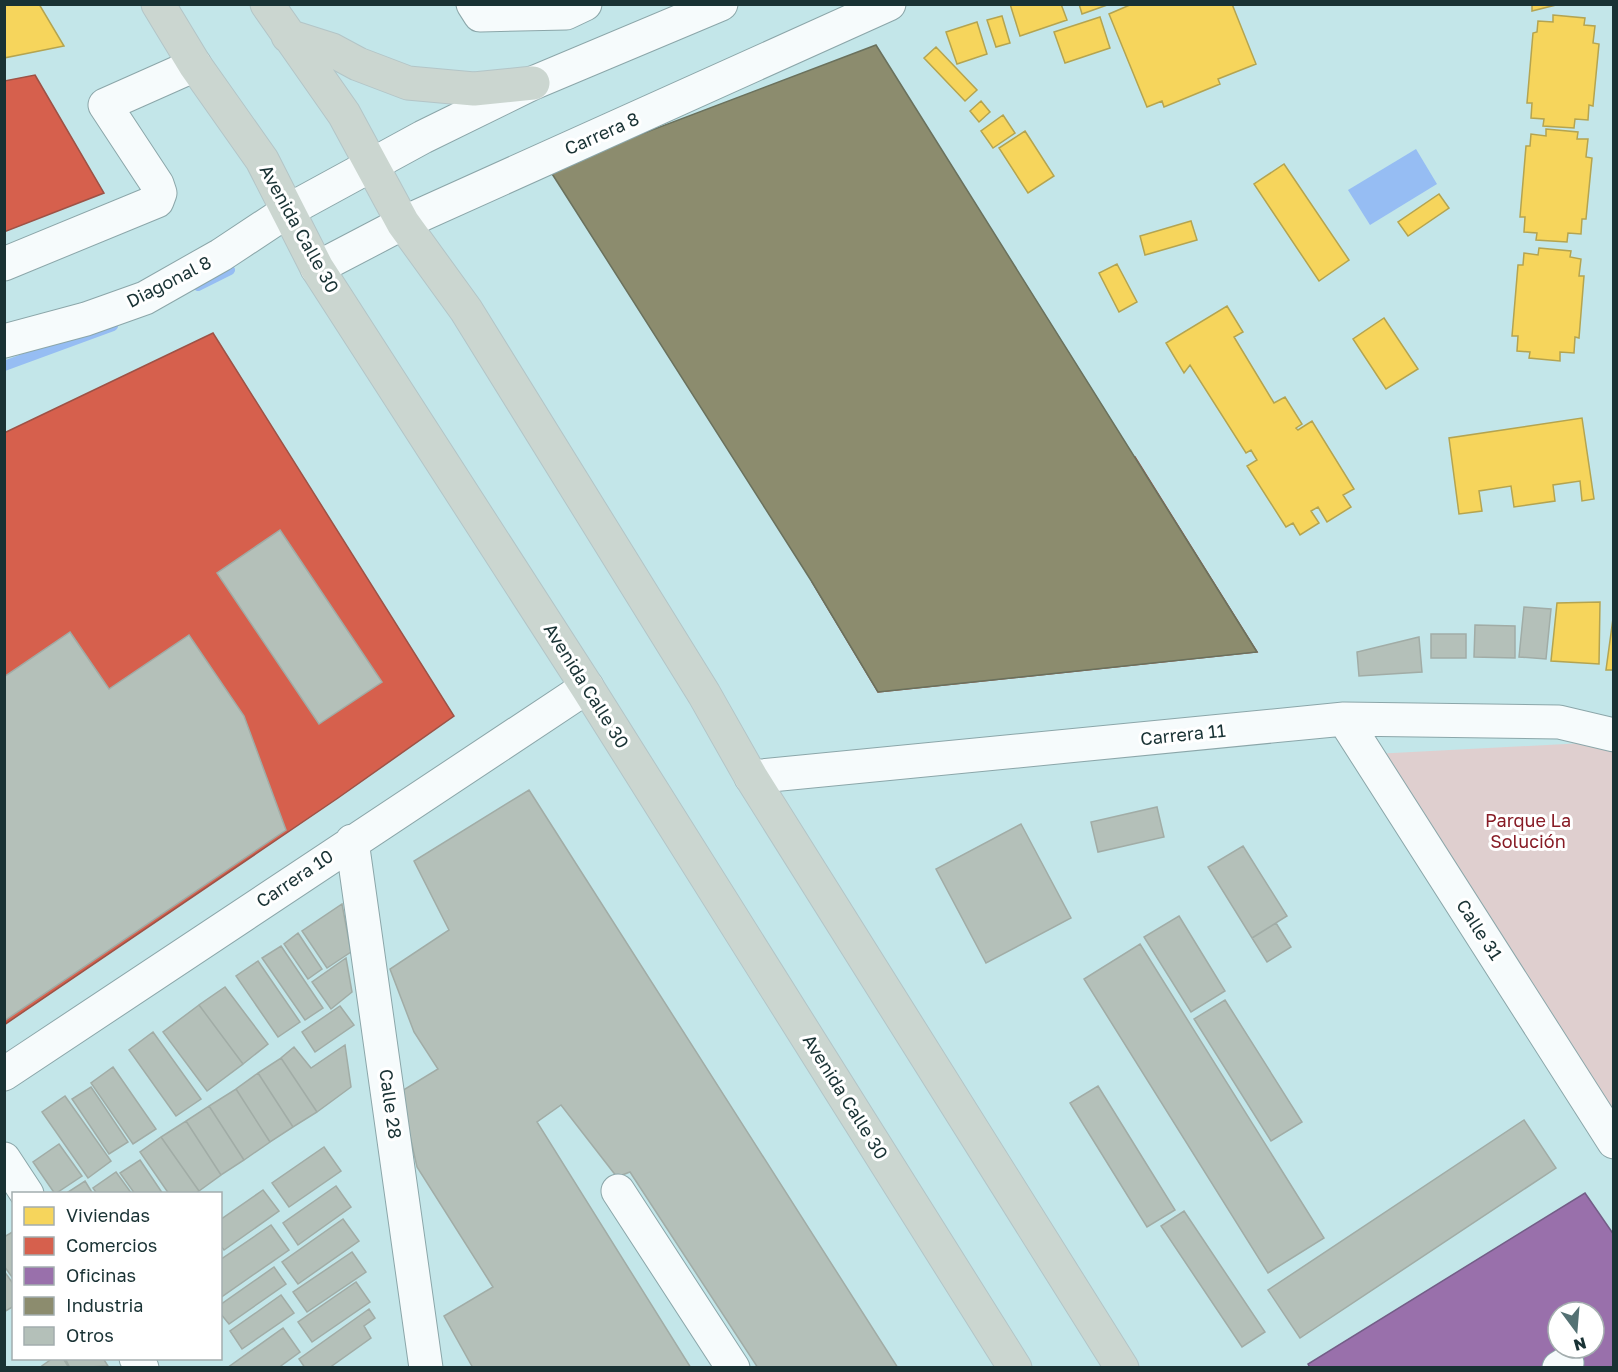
<svg xmlns="http://www.w3.org/2000/svg" width="1618" height="1372" font-family="'Golos Text',sans-serif">
  <rect width="100%" height="100%" fill="#c3e6e9"/>
  <!-- green -->
  <path fill="#dfcfcf" d="M1584 743 1613 751V1112L1374 754Z"/>
  <!-- water -->
  <path fill="#96bdf3" d="M1416 149 1437 184 1370 225 1348 190Z"/>
  <!-- homes -->
  <path fill="#f6d55c" stroke="#b4a450" stroke-width="1.5" d="M4 4H39L64 46 4 58Z
    M1010 4H1061L1067 20 1020 36Z
    M1079 4H1110L1082 14Z
    M1132 4H1232L1256 64 1218 79 1220 84 1164 107 1162 101 1147 107 1109 14Z
    M1532 4H1560L1532 11Z
    M1553 15 1585 18 1584 25 1595 26 1593 43 1599 44 1593 106 1589 105 1588 120 1575 119 1574 128 1543 126 1544 119 1531 118 1532 103H1527L1533 33 1537 32 1538 21 1553 22Z
    M1002 16 1010 43 996 47 987 20Z
    M1100 17 1110 48 1065 63 1054 32Z
    M977 22 987 54 957 64 946 32Z
    M936 47 977 90 965 101 924 58Z
    M981 101 990 112 979 122 970 111Z
    M1003 115 1015 133 993 148 981 131Z
    M1546 129 1578 132 1577 139H1588L1586 157 1592 158 1586 219H1582L1581 234 1568 233 1567 242 1536 240 1537 233 1524 232 1525 217H1520L1526 146H1530L1531 134 1546 136Z
    M1025 131 1054 176 1028 193 999 148Z
    M1284 164 1349 260 1319 281 1254 184Z
    M1439 194 1449 208 1408 236 1398 222Z
    M1191 221 1197 240 1145 255 1140 236Z
    M1539 248 1571 251 1570 257 1581 259 1579 276H1584L1579 338 1575 337 1574 353 1560 352V361L1529 358 1530 352 1517 351 1518 336H1512L1518 265H1523L1524 253 1538 255Z
    M1117 264 1137 302 1119 312 1099 273Z
    M1227 306 1243 332 1234 337 1274 403 1285 397 1302 424 1296 428 1298 430 1312 421 1354 489 1343 495 1351 507 1327 522 1318 507 1311 511 1319 523 1300 535 1293 523 1286 527 1247 466 1257 460 1251 450 1246 453 1190 365 1184 373 1166 343Z
    M1384 318 1418 369 1386 389 1353 339Z
    M1582 418 1594 499 1582 501 1580 481 1553 485 1555 501 1514 507 1511 486 1479 491 1482 511 1459 514 1449 438Z
    M1600 602 1599 664 1551 661 1557 603Z
    M1614 611V670H1606Z"/>
  <!-- shops -->
  <path fill="#d6604d" stroke="#9d5246" stroke-width="1.5" d="M35 75 104 193 4 232V81Z
    M213 333 454 716 338 798 4 1025V433Z
    M1135 457 1257 652 878 692 812 582Z"/>
  <!-- offices -->
  <path fill="#9970ab" stroke="#735d87" stroke-width="1.5" fill-rule="evenodd" d="M1585 1193 1614 1235V1368H1310L1308 1364ZM1558 1312H1594V1348H1558Z"/>
  <!-- industry -->
  <path fill="#8c8c6e" stroke="#6a715d" stroke-width="1.5" d="M876 45 1257 652 878 692 812 582 549 169Z"/>
  <g fill="none" stroke-linecap="round" stroke-linejoin="round">
    <!-- stream -->
    <path stroke="#96bdf3" stroke-width="10" d="M198 286 230 270
      M4 366 113 326"/>
  </g>
  <!-- building -->
  <path fill="#b4c0b9" stroke="#a1aca6" stroke-width="1.5" d="M280 530 382 682 319 724 217 573Z
    M1524 607 1551 609 1546 659 1519 657Z
    M1475 625 1515 626V658L1474 657Z
    M70 632 109 689 189 635 244 716 286 830 4 1021V677Z
    M1431 634H1466V658H1431Z
    M1419 637 1422 672 1359 676 1357 652Z
    M529 790 898 1368H758L630 1172 617 1177 561 1105 537 1122 691 1368H473L444 1316 493 1287 417 1167 400 1092 438 1069 414 1032 390 969 449 930 414 861Z
    M1157 807 1164 837 1098 852 1091 822Z
    M1021 824 1071 918 986 963 936 869Z
    M1243 846 1287 916 1252 938 1208 867Z
    M342 904 351 952 327 968 302 931Z
    M1179 916 1225 991 1191 1012 1144 937Z
    M1276 923 1291 947 1267 962 1252 938Z
    M298 933 322 969 308 979 284 944Z
    M1140 944 1324 1238 1268 1273 1084 979Z
    M281 946 323 1008 305 1020 262 958Z
    M346 958 352 992 331 1009 312 982Z
    M258 961 300 1022 278 1037 236 976Z
    M225 987 268 1044 243 1064 199 1005Z
    M1225 1000 1302 1122 1271 1141 1194 1019Z
    M199 1005 243 1064 207 1091 163 1032Z
    M340 1006 354 1025 315 1052 302 1032Z
    M153 1032 201 1099 176 1116 129 1050Z
    M345 1045 351 1087 317 1112 281 1058 294 1047 311 1068Z
    M281 1058 317 1112 293 1127 258 1073Z
    M113 1067 156 1129 133 1144 91 1083Z
    M258 1073 293 1127 270 1142 236 1089Z
    M1098 1086 1175 1210 1147 1227 1070 1103Z
    M91 1087 128 1142 109 1154 72 1099Z
    M236 1089 270 1142 244 1160 209 1106Z
    M65 1096 111 1161 88 1178 42 1112Z
    M209 1106 244 1160 221 1175 186 1121Z
    M1524 1120 1556 1168 1300 1338 1268 1290Z
    M186 1121 221 1175 199 1191 161 1137Z
    M161 1137 199 1191 195 1194H169L140 1152Z
    M59 1144 82 1176 55 1194 33 1162Z
    M324 1147 341 1171 289 1207 272 1183Z
    M140 1160 163 1194H135L120 1173Z
    M116 1172 132 1194H97L93 1188Z
    M85 1181 93 1194H65Z
    M336 1186 351 1207 298 1245 283 1223Z
    M263 1190 279 1211 224 1250 220 1245V1220Z
    M1184 1211 1265 1332 1242 1347 1161 1226Z
    M343 1219 359 1241 298 1284 282 1262Z
    M271 1225 289 1250 220 1298V1260Z
    M14 1231V1276L12 1277 4 1266V1237Z
    M352 1252 366 1272 307 1312 293 1292Z
    M274 1267 286 1284 229 1324 220 1313V1305Z
    M4 1271 14 1285V1306L4 1312Z
    M356 1282 370 1302 312 1342 298 1322Z
    M281 1295 294 1313 242 1349 230 1331Z
    M369 1309 375 1318 364 1326 371 1338 329 1368H305L299 1359Z
    M283 1328 300 1352 278 1368H227Z
    M53 1358H63L69 1368H39Z
    M65 1358H103L108 1366 70 1368Z"/>
  <g fill="none" stroke-linecap="round" stroke-linejoin="round">
    <!-- minor casing -->
    <g stroke="#8ba6a9" stroke-width="35">
      <path id="minor" d="M473 4 480 15 566 13 585 4
        M4 264 157 201 160 193 157 184 105 105 195 65
        M317 268 403 223 889 4
        M4 341 86 319 145 298 221 255 289 210 423 137 533 83 721 4
        M1344 719 1614 1142
        M751 777 1344 719 1559 722 1614 735
        M352 841 426 1368
        M4 1074 587 687
        M4 1159 27 1194
        M618 1191 733 1368
        M136 1358 142 1368
        M1559 1368 1567 1363"/>
    </g>
    <!-- highway casing -->
    <g stroke="#b3c5c7" stroke-width="35">
      <path id="highway" d="M158 4 195 65 262 160 317 268 587 687 1015 1368
        M267 4 344 114 403 223 466 310 704 694 751 777 1122 1368
        M288 36 332 50 358 64 408 83 474 89 533 83"/>
    </g>
    <!-- minor -->
    <use href="#minor" stroke="#f6fbfc" stroke-width="33"/>
    <!-- highway -->
    <use href="#highway" stroke="#cbd6d0" stroke-width="33"/>
  </g>
  <g text-anchor="middle" stroke-width="6" stroke-linejoin="round" paint-order="stroke">
    <!-- street labels -->
    <g font-size="18" fill="#193234" stroke="#fff">
      <text transform="translate(602 134) rotate(-24)" y="6">Carrera 8</text>
      <text transform="translate(299 229) rotate(61)" y="6">Avenida Calle 30</text>
      <text transform="translate(169 282) rotate(-27)" y="6">Diagonal 8</text>
      <text transform="translate(586 686) rotate(58)" y="6">Avenida Calle 30</text>
      <text transform="translate(1183 735) rotate(-6)" y="6">Carrera 11</text>
      <text transform="translate(295 879) rotate(-34)" y="6">Carrera 10</text>
      <text transform="translate(1479 930) rotate(57)" y="6">Calle 31</text>
      <text transform="translate(845 1097) rotate(58)" y="6">Avenida Calle 30</text>
      <text transform="translate(390 1104) rotate(82)" y="6">Calle 28</text>
    </g>
    <!-- park labels -->
    <g font-size="18" fill="#871b25" stroke="#fff">
      <text x="1528" y="827">Parque La<tspan x="1528" dy="21">Solución</tspan></text>
    </g>
  </g>
  <!-- border -->
  <rect width="1618" height="1372" fill="none" stroke="#193234" stroke-width="12"/>
  <!-- legend -->
  <rect x="12" y="1192" width="210" height="168" fill="#ffffff" stroke="#a3adae" stroke-width="1.5"/>
  <rect x="24" y="1207" width="30" height="18" fill="#f6d55c" stroke="#a3adae" stroke-width="1.5"/>
  <text x="66" y="1222" font-size="18" fill="#193234">Viviendas</text>
  <rect x="24" y="1237" width="30" height="18" fill="#d6604d" stroke="#a3adae" stroke-width="1.5"/>
  <text x="66" y="1252" font-size="18" fill="#193234">Comercios</text>
  <rect x="24" y="1267" width="30" height="18" fill="#9970ab" stroke="#a3adae" stroke-width="1.5"/>
  <text x="66" y="1282" font-size="18" fill="#193234">Oficinas</text>
  <rect x="24" y="1297" width="30" height="18" fill="#8c8c6e" stroke="#a3adae" stroke-width="1.5"/>
  <text x="66" y="1312" font-size="18" fill="#193234">Industria</text>
  <rect x="24" y="1327" width="30" height="18" fill="#b4c0b9" stroke="#a3adae" stroke-width="1.5"/>
  <text x="66" y="1342" font-size="18" fill="#193234">Otros</text>
  <!-- north arrow -->
  <g transform="translate(1576 1330) rotate(164)"><circle r="28" fill="#ffffff" stroke="#a3adae" stroke-width="1.5"/>
  <path d="M0-4.5L10 22L0 15L-10 22Z" fill="#547173"/>
  <text y="-9" font-size="16" font-weight="bold" text-anchor="middle" fill="#193234">N</text>
  </g>
</svg>
